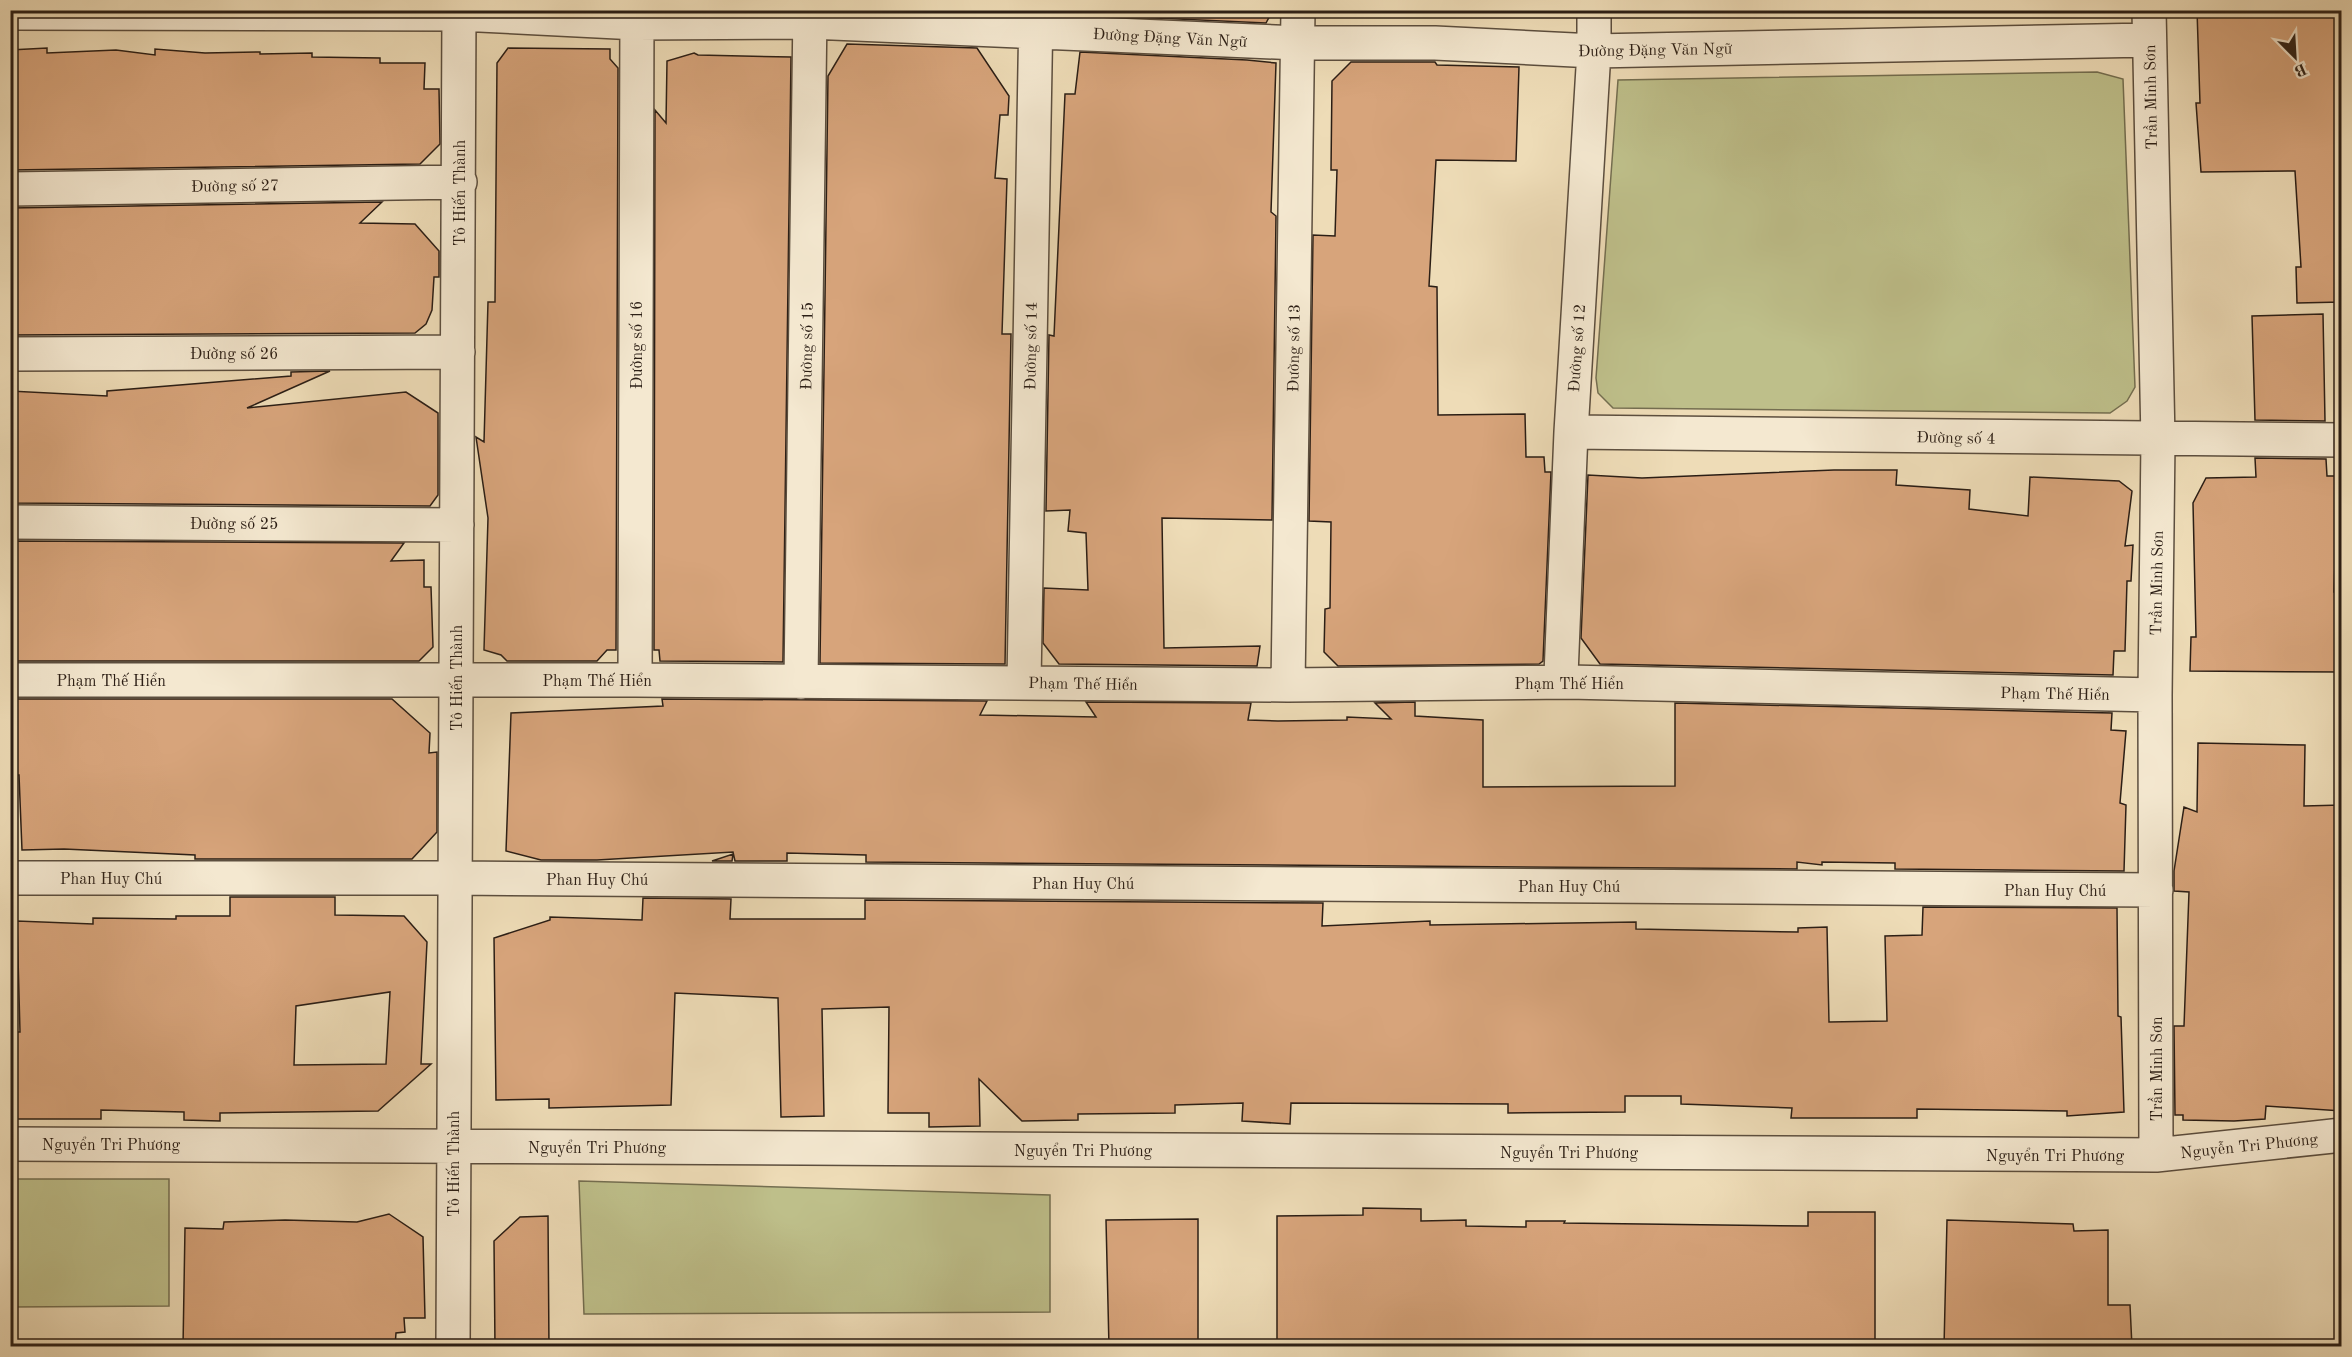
<svg xmlns="http://www.w3.org/2000/svg" width="2352" height="1357" font-family="'Old Standard TT',serif">
  <rect width="100%" height="100%" fill="#eedcb7"/>
  <filter id="stains"><feTurbulence type="fractalNoise" baseFrequency=".00333" numOctaves="4"/><feColorMatrix values="0 0 0 0 .2 0 0 0 0 .09 0 0 0 0 .02 0 0 0 .5 -.17"/></filter>
  <radialGradient id="worn" r=".72"><stop offset=".6" stop-color="#630" stop-opacity="0"/><stop offset="1" stop-color="#630" stop-opacity=".3"/></radialGradient>
  <!-- green -->
  <path fill="#bebf8a" stroke="#746e50" stroke-width="1.5" d="M2097 72 2123 79 2135 387 2127 401 2110 413 1613 408 1598 393 1596 378 1618 80Z
    M11 1179H169V1306L11 1307Z
    M579 1181 1050 1195V1312L584 1314Z"/>
  <!-- building -->
  <path fill="#d7a47b" stroke="#2b1e15" stroke-width="1.5" fill-rule="evenodd" d="M1086 10H1273L1266 23 1089 15Z
    M2197 10H2342V302L2297 303 2296 267H2301L2295 171 2201 172 2196 103H2200Z
    M847 44 977 48 1009 96 1008 115H1000L995 178 1007 179 1002 334H1011L1005 664 820 663 828 76Z
    M47 48V53L116 50 155 55V49L205 53 260 52V54L312 53V57L380 58V63H425L424 89H439L440 144 420 164 10 170V50Z
    M508 48 610 49V59L618 68 616 650H607L597 661H507L501 655 484 650 488 518 476 437 484 442 488 302H495L497 63Z
    M1080 52 1247 60 1276 63 1271 212 1276 216 1272 520 1162 518 1164 648 1260 646 1257 666 1059 664 1043 643 1044 588 1088 590 1086 533 1068 531 1070 510 1046 511 1049 335 1054 336 1065 94H1075Z
    M694 53 698 55 791 57 783 662 660 661 659 650H654L655 110 666 123 667 61Z
    M1351 62H1435L1437 65 1519 67 1516 161 1436 160 1429 286 1437 287 1438 415 1525 414 1526 457H1544L1545 472H1551L1543 661 1539 664 1338 666 1324 652 1325 609 1330 608 1331 522 1309 521 1313 235 1335 236 1337 170H1331L1332 81Z
    M382 202 360 223 415 224 439 251V277H434L432 310 426 324 415 333 10 335V208Z
    M2323 314 2325 421 2255 420 2252 316Z
    M330 371 247 408 406 392 438 413V495L430 506 10 503V391L107 396V391L291 376V372Z
    M2255 458 2326 459 2327 476H2338L2334 592H2342V672L2190 671 2191 637H2196L2193 503 2206 478 2256 477Z
    M1834 470H1897L1896 485 1970 490 1969 509 2028 516 2030 477 2119 481 2132 491 2125 546 2133 545 2131 581H2127L2125 651H2114L2113 675 1600 664 1581 638 1588 475 1642 478Z
    M10 541 404 543 391 561 424 560V587H431L433 647 419 661H10Z
    M10 699H392L430 733 429 753 437 752V832L412 859H195V855L64 849 22 850 19 775H10Z
    M662 699 987 701 980 715 1096 717 1086 702 1251 703 1248 720 1278 721 1347 720V717L1391 719 1375 703 1415 702V716L1483 720V787L1675 786V703L2112 713 2111 730 2126 731 2120 803 2126 805 2124 871 1895 869V863L1822 862V865L1797 862V869L866 862V855L787 853V861H735L733 852 597 860H541L506 851 511 713 663 706Z
    M2198 743 2305 745 2304 806 2342 805V1111L2266 1106 2265 1119 2234 1121 2183 1120V1115H2175L2174 1026H2184L2189 892 2174 891V871L2184 807 2197 812Z
    M733 854 732 861H712Z
    M230 897H335V915L404 916 427 942 421 1064H431L378 1111 220 1113V1121L184 1120V1112L101 1110V1119H11L12 1032H20L17 921 93 924V918L176 919V916H230ZM390 992 386 1064 294 1065 296 1006Z
    M643 898 731 899 730 919H865V900L1323 903 1322 926 1430 921V925L1636 922V929L1798 932V928L1827 927 1829 1022 1887 1021 1885 936 1922 935 1923 907 2117 908 2118 1016 2121 1017 2124 1112 2067 1116V1111L1917 1109V1118H1791L1792 1108 1681 1104V1096H1625V1112L1508 1113V1104L1291 1103 1290 1124 1242 1121 1243 1103 1175 1105V1113L1078 1114V1120L1022 1121 979 1079 980 1126 929 1127V1113H888L889 1007 822 1009 824 1116 781 1117 778 998 675 993 671 1105 549 1108V1099L496 1100 494 938 550 920V917L642 920Z
    M1363 1208 1421 1209V1221L1466 1220V1226L1526 1227V1221H1565L1564 1223 1808 1226V1212H1875V1347H1277V1216L1363 1215Z
    M389 1214 423 1237 425 1318H404L405 1332 396 1333 395 1347H183L185 1228 223 1229 224 1222 285 1220 357 1222Z
    M548 1216 549 1347H495L494 1241 520 1217Z
    M1198 1219V1347H1109L1106 1220Z
    M1947 1220 2073 1224 2074 1231 2108 1230V1305H2130L2132 1347H1944Z"/>
  <g fill="none" stroke-linecap="round" stroke-linejoin="round">
    <!-- minor casing -->
    <g stroke="#5c4e3e" stroke-width="36">
      <path id="minor" d="M2149 10 2158 440 2155 695 2156 1155
        M10 13 459 14 637 23 810 22 1298 43H1435L1594 51 2149 40
        M10 189 460 182
        M10 354 458 352
        M1571 432 2342 440
        M10 522 457 525
        M10 680H635L1288 685 1568 682 2155 695
        M635 680 637 10
        M801 682 810 10
        M1024 682 1036 10
        M1568 682 1561 675 1571 432 1594 51V10
        M1288 685 1298 10
        M10 878H454L2156 890
        M10 1144 2156 1155 2342 1135
        M453 1346 459 10"/>
    </g>
    <!-- minor -->
    <use href="#minor" stroke="#f4e8d0" stroke-width="33"/>
  </g>
  <g text-anchor="middle" stroke-width="6" stroke-linejoin="round" paint-order="stroke">
    <!-- street labels -->
    <g font-size="16" fill="#2b1e15" stroke="#f4e8d0">
      <text transform="translate(1170 37) rotate(3)" y="6">Đường Đặng Văn Ngữ</text>
      <text transform="translate(1655 49) rotate(-1)" y="6">Đường Đặng Văn Ngữ</text>
      <text transform="translate(2150 97) rotate(-91)" y="6">Trần Minh Sơn</text>
      <text transform="translate(235 185) rotate(-1)" y="6">Đường số 27</text>
      <text transform="translate(459 193) rotate(-90)" y="6">Tô Hiến Thành</text>
      <text transform="translate(636 345) rotate(-90)" y="6">Đường số 16</text>
      <text transform="translate(806 346) rotate(-89)" y="6">Đường số 15</text>
      <text transform="translate(1030 346) rotate(-89)" y="6">Đường số 14</text>
      <text transform="translate(1293 348) rotate(-89)" y="6">Đường số 13</text>
      <text transform="translate(1576 348) rotate(-86)" y="6">Đường số 12</text>
      <text x="234" y="359">Đường số 26</text>
      <text transform="translate(1956 437) rotate(1)" y="6">Đường số 4</text>
      <text x="234" y="529">Đường số 25</text>
      <text transform="translate(2156 583) rotate(-89)" y="6">Trần Minh Sơn</text>
      <text transform="translate(456 678) rotate(-90)" y="6">Tô Hiến Thành</text>
      <text x="111" y="686">Phạm Thế Hiển</text>
      <text x="597" y="686">Phạm Thế Hiển</text>
      <text transform="translate(1083 683) rotate(1)" y="6">Phạm Thế Hiển</text>
      <text x="1569" y="689">Phạm Thế Hiển</text>
      <text transform="translate(2055 693) rotate(1)" y="6">Phạm Thế Hiển</text>
      <text x="111" y="884">Phan Huy Chú</text>
      <text x="597" y="885">Phan Huy Chú</text>
      <text x="1083" y="889">Phan Huy Chú</text>
      <text x="1569" y="892">Phan Huy Chú</text>
      <text x="2055" y="896">Phan Huy Chú</text>
      <text transform="translate(2156 1069) rotate(-90)" y="6">Trần Minh Sơn</text>
      <text x="111" y="1150">Nguyển Tri Phương</text>
      <text transform="translate(2249 1145) rotate(-6)" y="6">Nguyễn Tri Phương</text>
      <text x="597" y="1153">Nguyển Tri Phương</text>
      <text x="1083" y="1156">Nguyển Tri Phương</text>
      <text x="1569" y="1158">Nguyển Tri Phương</text>
      <text x="2055" y="1161">Nguyển Tri Phương</text>
      <text transform="translate(453 1164) rotate(-90)" y="6">Tô Hiến Thành</text>
    </g>
  </g>
  <!-- margin -->
  <rect width="2352" height="1357" fill="none" stroke="#eedcb7" stroke-width="36"/>
  <rect x="12" y="12" width="2328" height="1333" fill="none" stroke="#2b1e15" stroke-width="3"/>
  <rect x="18" y="18" width="2316" height="1321" fill="none" stroke="#2b1e15" stroke-width="1.5"/>
  <!-- north arrow -->
  <g transform="translate(2295 57) rotate(156)" stroke="#f4e8d0" stroke-width="4.5" paint-order="stroke">
  <path d="M0-4.5L10 22L0 15L-10 22Z" fill="#2b1e15"/>
  <text y="-9" font-size="16" font-weight="bold" text-anchor="middle" fill="#2b1e15">B</text>
  </g>
  <rect width="100%" height="100%" filter="url(#stains)"/>
  <rect width="100%" height="100%" fill="url(#worn)"/>
</svg>
